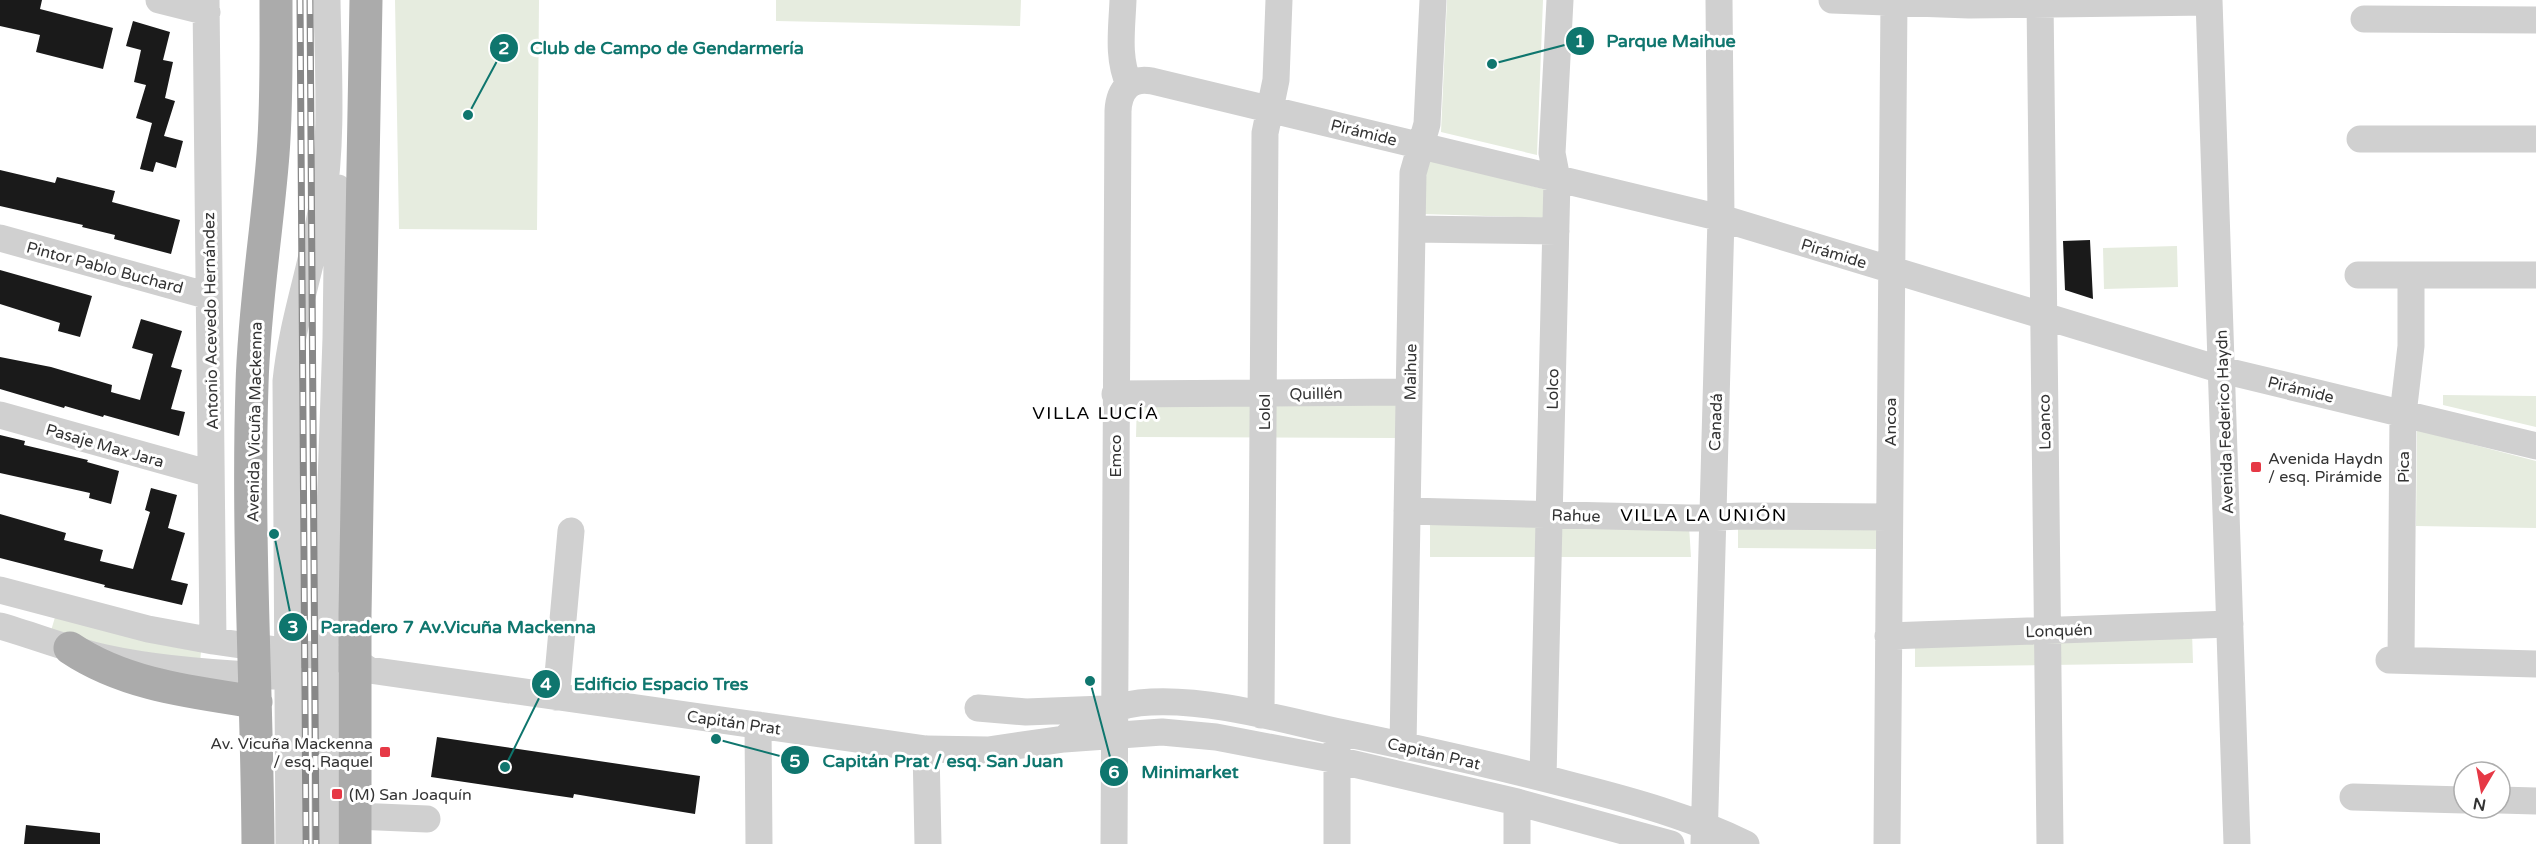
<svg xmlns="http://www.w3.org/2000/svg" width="2536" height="844" font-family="'Varela Round',sans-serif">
  <rect width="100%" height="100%" fill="#fff"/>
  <!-- green -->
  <path fill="#e6ecdf" d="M395 0H539L537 230 399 229Z
    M776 0H1021L1020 26 776 21Z
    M1447 0H1543L1537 155 1441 132Z
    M1426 159 1551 191V218L1423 214Z
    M2177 246 2178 287 2104 289 2103 248Z
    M2443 395 2536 396V427L2443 405Z
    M1137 399 1397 400V438L1136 437Z
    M2417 430 2536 461V528L2416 526Z
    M1430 519 1689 526 1691 557H1430Z
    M1738 522 1878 523V549L1738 548Z
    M56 614 201 651 200 664 50 634Z
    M2192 632 2193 663 1915 667V643Z"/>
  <!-- building -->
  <path fill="#1a1a1a" d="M0 0H42L40 9 113 28 103 69 36 52 40 35 0 26Z
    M133 21 170 32 163 60 173 62 165 98 175 101 164 136 183 141 176 168 156 162 153 172 140 169 152 123 136 118 146 85 134 82 141 50 126 46Z
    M0 170 55 183 57 177 115 191 112 202 180 220 171 254 114 239 115 235 82 227 83 225 0 206Z
    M2090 240 2093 299 2065 290 2063 241Z
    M0 270 92 296 80 337 58 331 60 323 0 304Z
    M141 319 182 331 171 367 182 370 171 409 185 412 179 436 104 415 103 417 65 406 64 408 0 389V357L51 367 112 385 111 392 140 400 153 354 132 348Z
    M0 435 25 441 24 445 88 460 87 462 119 471 111 504 89 498 90 493 0 473Z
    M151 488 177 495 168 528 185 533 171 580 188 584 182 605 104 587 105 585 0 558V514L66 533 64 540 103 550 100 561 133 569 150 512 145 510Z
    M437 737 700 776 695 814 574 794 573 798 431 777Z
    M26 825 100 833V844H24Z"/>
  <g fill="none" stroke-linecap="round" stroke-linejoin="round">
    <!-- minor -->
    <path stroke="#d0d0d0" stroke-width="27" d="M159 0 207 12
      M206 0 213 641
      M1123 0C1122 28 1117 58 1129 84
      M1832 0 1969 5 2209 2
      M2040 0 2050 844
      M2209 0 2237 844
      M2364 19 2536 20
      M2360 139H2536
      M1412 229 1556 231
      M0 238 209 296
      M2358 275H2536
      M1115 394 1409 392
      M0 415 211 474
      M1407 511 1689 518 1743 516 1889 517
      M0 590 148 629 213 641 355 661 369 670 926 749 988 750 1064 739 1162 732 1216 737 1337 760 1517 802 1671 844
      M0 626C35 636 70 650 105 658 160 670 218 674 274 676
      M1888 636 2230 624
      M2389 660 2536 664
      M2401 660 2403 414 2411 346V275
      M556 697 571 531
      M978 708 1026 712 1104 709
      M1261 715 1265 133 1276 80 1279 0
      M758 725 759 844
      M1065 738C1089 717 1118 703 1151 702 1213 699 1283 720 1344 733 1421 749 1498 766 1574 786 1633 801 1691 817 1746 844
      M1337 745V844
      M1403 746 1413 173 1427 124 1433 0
      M926 749 928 844
      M1543 778 1557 179 1552 153 1560 0
      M2353 797 2464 800
      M2500 800 2536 801
      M355 816 427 819
      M289 844 286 381C292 321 313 265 322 206 333 138 328 68 327 0
      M325 844V656L336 338 338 188
      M1114 844 1118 111C1119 90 1130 77 1152 81L1721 218 2222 370 2536 446
      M1517 844V802
      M1704 844 1721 218 1719 0
      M1887 844 1894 0"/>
    <!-- major -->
    <path stroke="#ababab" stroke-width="33" d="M70 648C125 685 192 692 256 702
      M258 844C257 691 247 538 252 385 254 308 267 232 273 154 277 103 276 52 276 0
      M355 844V615L366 0"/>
    <!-- rail casing -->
    <g stroke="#888" stroke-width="7">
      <path id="rail" d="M300 0 306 844
        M310 0 316 844"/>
    </g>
    <!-- rail -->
    <use href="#rail" stroke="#fff" stroke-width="4.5" stroke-dasharray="14" stroke-linecap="butt"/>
  </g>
  <!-- markers -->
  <g fill="#e63946" stroke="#fff" stroke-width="2">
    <rect x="2250" y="461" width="12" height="12" rx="3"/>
    <rect x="379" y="746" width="12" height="12" rx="3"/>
    <rect x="331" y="788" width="12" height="12" rx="3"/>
  </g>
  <g text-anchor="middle" stroke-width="6" stroke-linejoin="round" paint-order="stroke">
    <!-- street labels -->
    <g font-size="16" fill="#333" stroke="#fff">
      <text transform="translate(1364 132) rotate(14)" y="6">Pirámide</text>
      <text transform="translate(1834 253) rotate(17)" y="6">Pirámide</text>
      <text transform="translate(105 267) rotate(15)" y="6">Pintor Pablo Buchard</text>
      <text transform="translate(210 321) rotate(-91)" y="6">Antonio Acevedo Hernández</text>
      <text transform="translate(1410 372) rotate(-89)" y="6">Maihue</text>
      <text transform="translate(1552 389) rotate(-89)" y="6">Lolco</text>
      <text transform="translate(2301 389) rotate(14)" y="6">Pirámide</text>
      <text transform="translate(1316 393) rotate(-1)" y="6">Quillén</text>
      <text transform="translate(1264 412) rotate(-90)" y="6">Lolol</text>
      <text transform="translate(254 422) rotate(-89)" y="6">Avenida Vicuña Mackenna</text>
      <text transform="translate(1715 422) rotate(-88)" y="6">Canadá</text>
      <text transform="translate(1890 422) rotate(-90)" y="6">Ancoa</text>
      <text transform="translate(2044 422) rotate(-91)" y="6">Loanco</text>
      <text transform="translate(2224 422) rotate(-92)" y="6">Avenida Federico Haydn</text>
      <text transform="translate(105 445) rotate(16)" y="6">Pasaje Max Jara</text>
      <text transform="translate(1115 456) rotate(-90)" y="6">Emco</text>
      <text transform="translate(2403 467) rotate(-90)" y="6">Pica</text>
      <text transform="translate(1576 515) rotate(2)" y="6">Rahue</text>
      <text transform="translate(2059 630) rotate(-2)" y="6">Lonquén</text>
      <text transform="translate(734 722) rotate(8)" y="6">Capitán Prat</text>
      <text transform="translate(1434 753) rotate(13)" y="6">Capitán Prat</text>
    </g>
    <!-- poi labels -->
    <g font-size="16" fill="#333" stroke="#fff" text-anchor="start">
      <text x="2268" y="464">Avenida Haydn<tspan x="2268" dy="18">/ esq. Pirámide</tspan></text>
      <text x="373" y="749" text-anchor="end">Av. Vicuña Mackenna<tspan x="373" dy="18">/ esq. Raquel</tspan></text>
      <text x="349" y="800">(M) San Joaquín</text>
    </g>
    <!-- neighbourhood labels -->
    <g font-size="18" letter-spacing="1.5" fill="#000" stroke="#fff">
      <text x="1096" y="419">VILLA LUCÍA</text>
      <text x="1704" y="521">VILLA LA UNIÓN</text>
    </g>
  </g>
  <!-- callouts -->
  <path fill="none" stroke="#0f766e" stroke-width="2" d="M1492 64L1580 41M468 115L504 48M274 534L293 627M505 767L546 684M716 739L795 760M1090 681L1114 772"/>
  <g fill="#0f766e" stroke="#fff" stroke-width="2">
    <circle cx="1492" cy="64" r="6"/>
    <circle cx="468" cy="115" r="6"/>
    <circle cx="274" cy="534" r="6"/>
    <circle cx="505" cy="767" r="6"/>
    <circle cx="716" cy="739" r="6"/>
    <circle cx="1090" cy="681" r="6"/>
    <circle cx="1580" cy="41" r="15"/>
    <circle cx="504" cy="48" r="15"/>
    <circle cx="293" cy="627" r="15"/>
    <circle cx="546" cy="684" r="15"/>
    <circle cx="795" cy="760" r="15"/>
    <circle cx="1114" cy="772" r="15"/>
  </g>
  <g font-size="18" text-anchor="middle" font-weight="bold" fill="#fff">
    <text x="1580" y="47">1</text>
    <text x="504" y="54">2</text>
    <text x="293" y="633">3</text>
    <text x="546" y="690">4</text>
    <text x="795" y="767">5</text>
    <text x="1114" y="778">6</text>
  </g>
  <g font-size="18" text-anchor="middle" font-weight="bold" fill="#0f766e" stroke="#fff" stroke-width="6" stroke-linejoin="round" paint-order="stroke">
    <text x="1671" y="47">Parque Maihue</text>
    <text x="667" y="54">Club de Campo de Gendarmería</text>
    <text x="458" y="633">Paradero 7 Av.Vicuña Mackenna</text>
    <text x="661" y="690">Edificio Espacio Tres</text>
    <text x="943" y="767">Capitán Prat / esq. San Juan</text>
    <text x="1190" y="778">Minimarket</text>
  </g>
  <!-- north arrow -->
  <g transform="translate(2482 790) rotate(190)"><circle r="28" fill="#ffffff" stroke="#adadad" stroke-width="1.5"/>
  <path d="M0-4.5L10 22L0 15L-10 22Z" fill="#e63946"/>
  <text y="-9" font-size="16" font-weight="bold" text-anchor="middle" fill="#333333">N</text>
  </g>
</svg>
